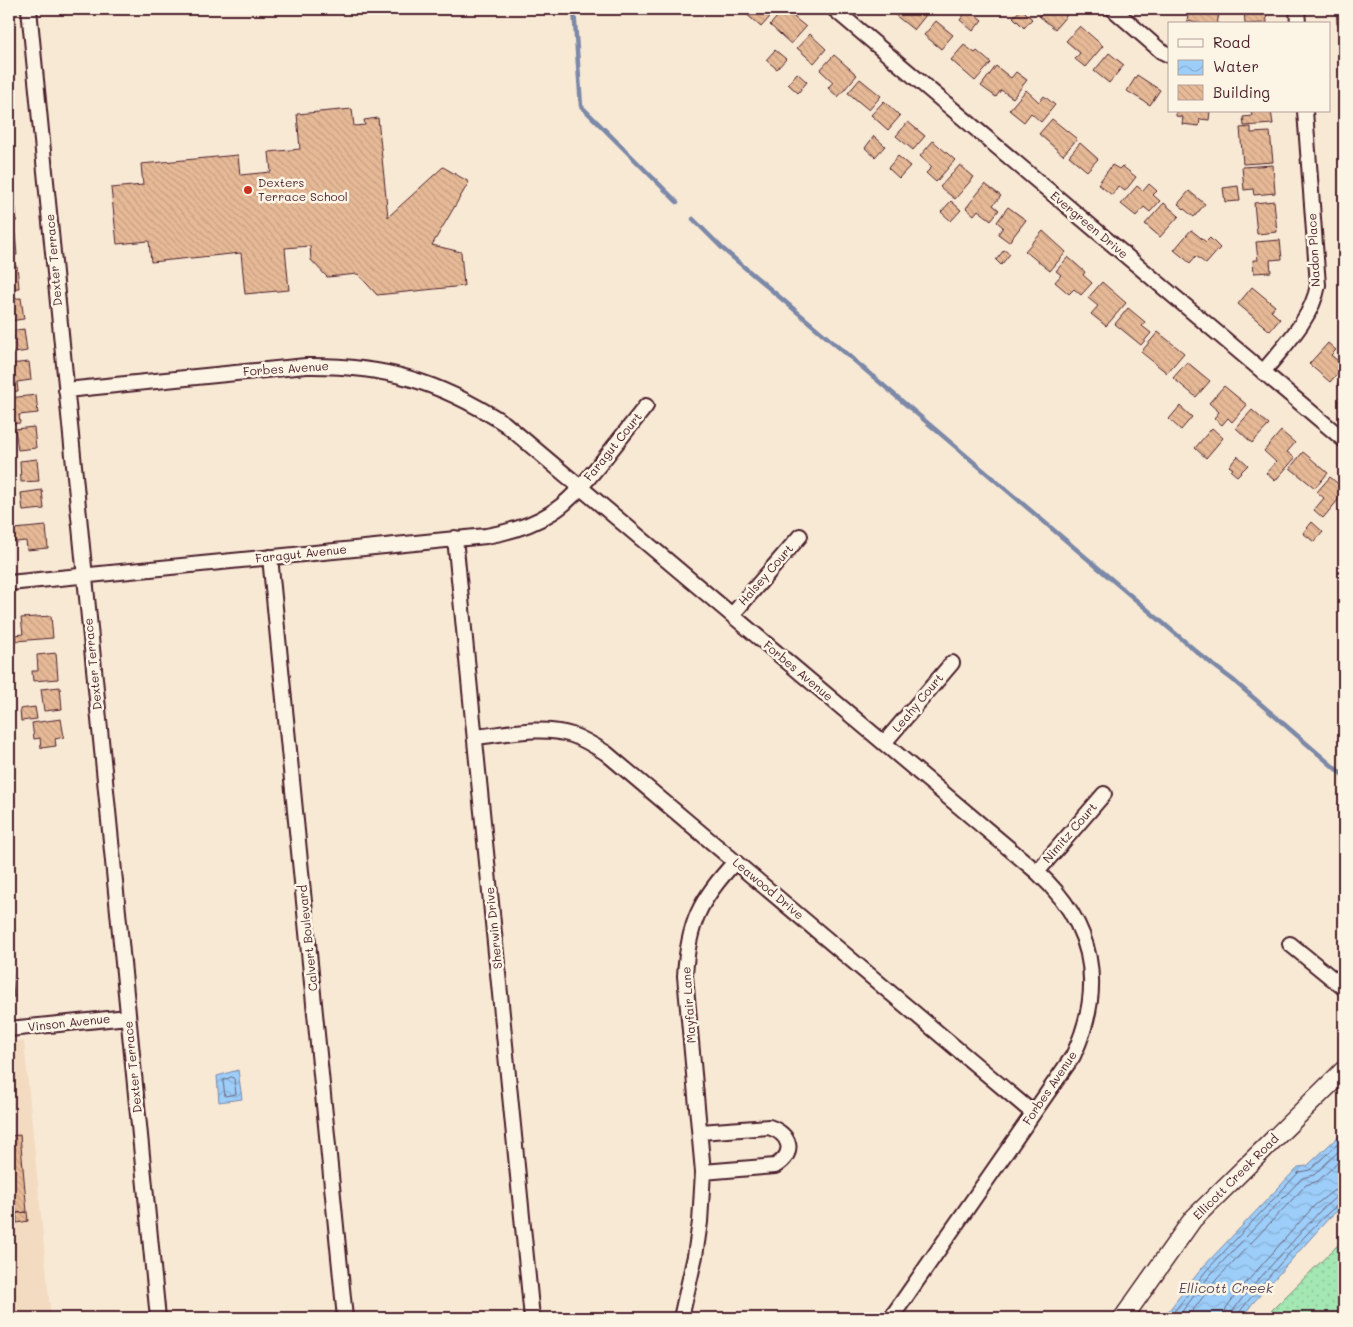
<svg xmlns="http://www.w3.org/2000/svg" width="1353" height="1327" font-family="Mali,sans-serif">
  <defs>
    <pattern id="grass-dots" width="8" height="8" patternUnits="userSpaceOnUse" patternTransform="scale(1.25)"><rect width="8" height="8" fill="#a3e7b3"/><path d="M2 2h.1M6 6h.1" fill="none" stroke="#8ec69a" stroke-width="1.8" stroke-linecap="round"/></pattern>
    <pattern id="water-waves" width="16" height="10" patternUnits="userSpaceOnUse" patternTransform="scale(1.25)"><rect width="16" height="10" fill="#9ccef9"/><path d="M0 5q4-4 8 0t8 0" fill="none" stroke="#88b0d6"/></pattern>
    <pattern id="building-back-hatch" width="6" height="6" patternUnits="userSpaceOnUse" patternTransform="scale(1.25)"><rect width="6" height="6" fill="#e6ba97"/><path d="M-1 5l2 2M0 0l6 6M5-1l2 2" fill="none" stroke="#c79f82"/></pattern>
  </defs>
  <rect width="100%" height="100%" fill="#f8e9d5"/>
  <filter id="ink" filterUnits="userSpaceOnUse"><feTurbulence type="fractalNoise" baseFrequency=".02" numOctaves="2"/><feDisplacementMap in="SourceGraphic" scale="10" xChannelSelector="R" yChannelSelector="G"/><feConvolveMatrix kernelMatrix="1 2 1 2 8 2 1 2 1" color-interpolation-filters="sRGB"/></filter>
  <g filter="url(#ink)">
    <!-- built -->
    <path fill="#f3dbc2" d="M24 1041 51 1318H9V1042Z"/>
    <!-- grass -->
    <path fill="url(#grass-dots)" stroke="#76836f" d="M1344 1239V1318H1266L1273 1309Z"/>
    <!-- water -->
    <path fill="url(#water-waves)" stroke="#7b88a7" d="M238 1070 242 1099 219 1102 217 1076Z
      M1344 1131V1205L1328 1219 1252 1304 1242 1318H1163L1202 1268 1298 1167 1307 1166Z"/>
    <g fill="none" stroke-linecap="round" stroke-linejoin="round">
      <!-- shore -->
      <path stroke="#6b657d" stroke-width="1" d="M232 1077 234 1079 236 1094 225 1096 223 1081Z
        M1169 1318 1206 1271 1299 1172 1310 1170 1344 1138
        M1177 1318 1210 1275 1302 1178 1314 1175 1344 1146
        M1187 1318 1216 1280 1306 1185 1318 1181 1344 1157
        M1224 1318 1226 1308 1237 1293 1314 1206 1333 1191 1344 1188
        M1232 1318 1233 1311 1243 1297 1320 1211 1336 1197 1344 1196
        M1238 1318V1314L1248 1301C1262 1285 1329 1204 1344 1202"/>
      <!-- stream -->
      <path stroke="#7b88a7" stroke-width="4.5" d="M574 9 581 106 677 202
        M693 219 723 249 1203 657 1233 680 1344 776"/>
    </g>
    <!-- building -->
    <path fill="url(#building-back-hatch)" stroke="#4a1f2b" d="M747 9H777L761 27 744 12Z
      M784 9 806 27 791 44 770 25Z
      M892 9H919L926 15 914 30 890 11Z
      M969 9 982 20 973 31 960 20Z
      M1022 9 1032 19 1024 28 1013 17Z
      M1045 9H1059L1067 15 1055 29 1039 16Z
      M1189 9H1220L1217 24H1202L1187 21Z
      M1244 9H1270V11H1266L1267 23 1245 24Z
      M1336 9H1344V23L1337 24Z
      M936 21 953 35 941 49 924 35Z
      M1080 26 1103 46 1085 67 1075 59 1080 53 1066 41Z
      M810 34 826 49 814 63 797 48Z
      M1344 42V74L1340 75 1338 43Z
      M964 45 975 53 977 51 991 63 975 81 951 60Z
      M775 50 786 59 777 69 766 60Z
      M1109 53 1124 65 1109 83 1094 71Z
      M834 55 857 75 838 97 828 88 833 82 820 70Z
      M996 66 1011 78 1016 72 1027 80 1013 98 1001 90 996 97 981 86Z
      M797 73 807 82 798 93 788 84Z
      M1137 75 1160 90 1150 105 1127 91Z
      M860 79 881 96 869 110 848 93Z
      M1026 90 1039 102 1044 96 1055 105 1041 122 1031 113 1024 122 1009 110Z
      M884 101 900 116 888 130 871 115Z
      M352 109 354 126 365 125 364 120 378 118 388 217 443 167 469 182 432 245 461 252 464 286 377 295 358 274 327 277 311 260 310 246 285 248 289 290 245 294 241 253 151 262 149 241 117 244 111 188 143 185 141 164 238 155 240 175 271 172 269 152 300 149 297 114Z
      M1176 111H1210L1209 120 1200 119 1199 126 1182 124 1183 117 1176 116Z
      M1251 111H1271L1273 124 1244 126 1243 117 1252 116Z
      M1052 119 1077 139 1063 155 1039 134Z
      M908 122 925 136 913 150 896 136Z
      M1251 127V133L1270 132 1273 162 1243 164 1240 128Z
      M874 136 885 146 875 157 865 148Z
      M933 141 955 160 936 182 926 173 932 167 920 156Z
      M1080 143 1098 159 1087 171 1069 156Z
      M898 156 910 166 899 178 888 168Z
      M960 165 974 177 955 199 940 187Z
      M1112 165 1119 169 1122 166 1136 177 1125 191 1118 186 1112 195 1098 184Z
      M1273 165 1275 193 1254 195 1253 189 1244 190 1242 167Z
      M985 184 1001 196 993 205 999 210 991 220 978 210 974 215 966 208Z
      M1149 184 1157 191 1153 195 1160 201 1150 212 1144 207 1136 216 1121 204 1137 186 1143 191Z
      M1238 186 1240 201 1225 202 1223 188Z
      M1189 191 1205 204 1194 217 1178 204Z
      M9 201H15L17 221H9Z
      M951 201 961 210 951 221 941 212Z
      M1274 201 1277 232 1257 234 1254 203Z
      M1164 203 1179 216 1160 237 1145 224Z
      M1008 207 1026 220 1009 242 998 234 1003 227 997 222Z
      M1191 230 1206 242 1210 238 1220 248 1206 264 1196 256 1190 263 1174 250Z
      M1043 231 1066 252 1050 271 1025 251Z
      M9 234H15L17 255H9Z
      M1280 240 1282 259 1270 260 1271 272 1254 273 1253 260H1258L1256 242Z
      M1004 250 1010 254 1001 265 996 260Z
      M1068 257 1085 272 1083 275 1092 283 1081 295 1074 289 1069 294 1055 282 1061 275 1056 271Z
      M17 266 19 288 9 289V267Z
      M1102 282 1126 303 1106 326 1091 314 1098 306 1088 298Z
      M1252 287 1275 306 1271 311 1280 319 1270 331 1238 304Z
      M21 298 24 319 9 321V299Z
      M1128 308 1145 322 1142 326 1151 333 1141 345 1115 324Z
      M24 329 27 351 9 354V331Z
      M1158 332 1184 353 1167 373 1141 352Z
      M1328 343 1336 350 1331 355 1344 366 1330 382 1309 364Z
      M29 362 31 380 17 382 18 391 9 392V364Z
      M1187 362 1210 381 1196 397 1173 378Z
      M1344 376V390L1337 384Z
      M1224 386 1247 405 1232 422 1228 418 1222 425 1214 418 1219 412 1209 403Z
      M36 395 38 413 19 415 20 423 10 424 9 398Z
      M1180 406 1192 417 1181 430 1169 419Z
      M1252 410 1269 425 1252 443 1236 428Z
      M34 427 36 448 18 450 15 429Z
      M1212 428 1223 438 1206 458 1195 448Z
      M1281 431 1295 443 1287 452 1295 458 1275 481 1266 473 1276 462 1264 451Z
      M1303 452 1328 473 1315 488 1290 468Z
      M1238 456 1248 465 1237 476 1231 471 1233 469 1229 466Z
      M37 459 39 481 21 482 20 461Z
      M1330 477 1344 489V493L1323 518 1314 510 1324 498 1317 492Z
      M42 490 44 509 23 511 21 493Z
      M9 509H14L15 523H9Z
      M1312 522 1323 532 1314 542 1303 533Z
      M46 526 48 548 27 550 26 541 15 542 14 529Z
      M51 616 53 638 16 641 15 635 23 634 21 618Z
      M56 653 58 679 33 681 32 671H38L37 655Z
      M60 687 62 709 44 711 41 689Z
      M35 707 37 719 21 721 20 709Z
      M61 719 64 737 55 739 56 746 41 748 40 738 34 739 32 723Z
      M9 946 14 997 9 998Z
      M20 1135 27 1212 9 1214V1136Z
      M27 1212 28 1221 17 1223 16 1213Z
      M9 1301H13L15 1318H9Z"/>
    <g fill="none" stroke-linecap="round" stroke-linejoin="round">
      <!-- minor casing -->
      <g stroke="#4a1f2b" stroke-width="18">
        <path id="minor" d="M29 9 158 1318
          M834 9 1344 440
          M1113 9 1161 51 1169 55
          M1297 9 1298 24
          M1263 372C1284 346 1312 319 1318 285L1305 111
          M66 390 306 366C384 365 438 381 504 423L1037 872C1094 924 1106 986 1073 1056L891 1318
          M455 538 532 1318
          M270 557 345 1318
          M9 583 486 536C509 532 531 526 551 513 571 501 585 482 600 464 615 445 630 426 646 406
          M732 615 800 536
          M475 737C506 734 541 725 572 735 584 739 595 746 606 753L1033 1113
          M884 743 952 663
          M1037 872 1104 794
          M1290 944 1344 988
          M9 1029 128 1017
          M700 1132 769 1127C790 1134 797 1153 775 1166L703 1172
          M681 1318 695 1256 700 1222 703 1172 685 976C688 924 700 899 735 862"/>
      </g>
      <!-- tertiary casing -->
      <g stroke="#4a1f2b" stroke-width="21">
        <path id="tertiary" d="M1123 1318 1193 1219 1344 1070"/>
      </g>
      <!-- minor -->
      <use href="#minor" stroke="#fcf5e5" stroke-width="14"/>
      <!-- tertiary -->
      <use href="#tertiary" stroke="#fcf5e5" stroke-width="18"/>
    </g>
  </g>
  <!-- markers -->
  <circle fill="#c8321e" stroke="#fcf5e5" stroke-width="2" cx="248" cy="190" r="5"/>
  <g text-anchor="middle" stroke-width="5" stroke-linejoin="round" paint-order="stroke">
    <!-- poi labels -->
    <g font-size="12" fill="#4a1f2b" stroke="#fcf5e5" text-anchor="start">
      <text x="258" y="187">Dexters<tspan x="258" dy="14">Terrace School</tspan></text>
    </g>
    <!-- street labels -->
    <g font-size="12" fill="#4a1f2b" stroke="#fcf5e5">
      <text transform="translate(1089 225) rotate(40)" y="4">Evergreen Drive</text>
      <text transform="translate(1314 250) rotate(-93)" y="4">Nadon Place</text>
      <text transform="translate(54 260) rotate(-95)" y="4">Dexter Terrace</text>
      <text transform="translate(286 369) rotate(-4)" y="4">Forbes Avenue</text>
      <text transform="translate(613 447) rotate(-51)" y="4">Faragut Court</text>
      <text transform="translate(301 554) rotate(-6)" y="4">Faragut Avenue</text>
      <text transform="translate(766 575) rotate(-49)" y="4">Halsey Court</text>
      <text transform="translate(93 664) rotate(-96)" y="4">Dexter Terrace</text>
      <text transform="translate(798 671) rotate(40)" y="4">Forbes Avenue</text>
      <text transform="translate(918 703) rotate(-50)" y="4">Leahy Court</text>
      <text transform="translate(1070 833) rotate(-49)" y="4">Nimitz Court</text>
      <text transform="translate(768 889) rotate(40)" y="4">Leawood Drive</text>
      <text transform="translate(494 928) rotate(-96)" y="4">Sherwin Drive</text>
      <text transform="translate(308 938) rotate(-96)" y="4">Calvert Boulevard</text>
      <text transform="translate(689 1005) rotate(-94)" y="4">Mayfair Lane</text>
      <text transform="translate(69 1023) rotate(-6)" y="4">Vinson Avenue</text>
      <text transform="translate(133 1067) rotate(-96)" y="4">Dexter Terrace</text>
      <text transform="translate(1050 1088) rotate(-56)" y="4">Forbes Avenue</text>
      <text transform="translate(1236 1177) rotate(-45)" y="4">Ellicott Creek Road</text>
    </g>
    <!-- water labels -->
    <g font-size="14" font-style="italic" fill="#5e4b5e" stroke="#fcf5e5">
      <text x="1226" y="1293">Ellicott Creek</text>
    </g>
  </g>
  <!-- margin -->
  <rect width="1353" height="1327" fill="none" stroke="#fcf5e5" stroke-width="30"/>
  <rect x="15" y="15" width="1323" height="1297" fill="none" stroke="#4a1f2b" stroke-width="2" filter="url(#ink)"/>
  <!-- legend -->
  <rect x="1168" y="22" width="162" height="90" fill="#fcf5e5" stroke="#b59f9b"/>
  <rect x="1178" y="39" width="25" height="8" fill="#fcf5e5" stroke="#b59f9b"/>
  <text x="1213" y="48" font-size="15" fill="#4a1f2b">Road</text>
  <rect x="1178" y="60" width="25" height="15" fill="url(#water-waves)" stroke="#b59f9b"/>
  <text x="1213" y="72" font-size="15" fill="#4a1f2b">Water</text>
  <rect x="1178" y="85" width="25" height="15" fill="url(#building-back-hatch)" stroke="#b59f9b"/>
  <text x="1213" y="98" font-size="15" fill="#4a1f2b">Building</text>
</svg>
